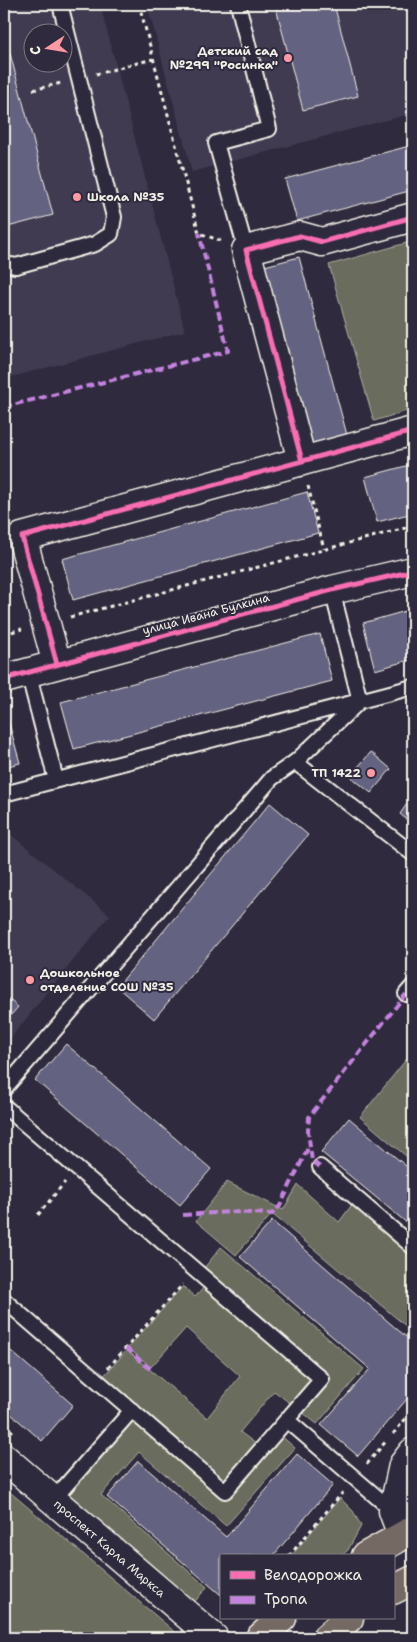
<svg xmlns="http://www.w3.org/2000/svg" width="417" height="1642" font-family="'Shantell Sans',sans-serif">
  <rect width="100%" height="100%" fill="#2f2a3d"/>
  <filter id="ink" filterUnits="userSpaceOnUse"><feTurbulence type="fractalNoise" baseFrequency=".02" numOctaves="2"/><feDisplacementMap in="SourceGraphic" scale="10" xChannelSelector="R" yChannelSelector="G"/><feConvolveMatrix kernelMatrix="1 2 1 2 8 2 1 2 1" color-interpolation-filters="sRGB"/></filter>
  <g filter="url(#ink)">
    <!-- built -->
    <path fill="#3f3b51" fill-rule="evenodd" d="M4 4H100L185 331 4 379ZM32 32H62V62H32Z
      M147 4H413V113L192 172Z
      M4 829 110 915 4 1046Z"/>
    <!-- green -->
    <path fill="#6a6c5d" stroke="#afaea2" d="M413 241V409L374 421 329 265Z
      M413 1051V1162L360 1117Z
      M227 1182 283 1210 298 1185 339 1222 354 1202 413 1252V1332L272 1214 236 1255 196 1221Z
      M221 1247 364 1369 317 1424 298 1409 323 1379 200 1273Z
      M208 1283 318 1379 295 1407 274 1391 240 1432 260 1447 227 1479H218L100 1380 127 1350 207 1418 240 1376 186 1328 151 1367 128 1348 183 1286 195 1297Z
      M131 1412 225 1493 278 1433 295 1448 226 1526 139 1452 101 1495 207 1587 187 1611 57 1498Z
      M4 1487 182 1638H4Z
      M340 1498 353 1511 361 1526 348 1550 341 1556H291Z"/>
    <!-- building -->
    <path fill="#636280" stroke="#f4f1e8" d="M275 4H334L358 96 303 110Z
      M4 31 53 215 4 228Z
      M413 145V190L297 221 285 179Z
      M299 257 347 435 304 446 257 268Z
      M413 464V513L377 522 365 477Z
      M307 492 318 533 73 600 62 559Z
      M413 609V659L375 670 363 623Z
      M320 634 332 681 74 749 61 702Z
      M7 716 20 763 4 767V717Z
      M371 752 391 769 371 793 350 776Z
      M413 795V825L400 814Z
      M270 803 308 835 154 1019 117 987Z
      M4 995 18 1007 4 1023Z
      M66 1044 211 1169 180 1205 35 1080Z
      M349 1118 413 1172V1228L321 1152Z
      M272 1221 413 1343V1392L358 1456 321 1425 370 1369 240 1257Z
      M4 1345 73 1405 42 1441 4 1408Z
      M297 1454 333 1485 273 1556H221V1595L107 1497 138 1461 226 1537Z"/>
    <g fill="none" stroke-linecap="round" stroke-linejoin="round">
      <!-- lane casing -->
      <g stroke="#f4f1e8" stroke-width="18">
        <path id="lane" d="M238 4 269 129 216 143 246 250
          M4 264 16 266 95 244 111 234 114 217 60 4
          M28 672 56 780
          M295 762 413 854
          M4 794 413 687
          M406 994 413 986
          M4 1089 272 778 295 762 360 701 332 590
          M4 1106 322 1379 225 1491 4 1300
          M320 1167 413 1247
          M287 1420 393 1511
          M53 1500 132 1410"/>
      </g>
      <!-- street casing -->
      <g stroke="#f4f1e8" stroke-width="31">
        <g id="street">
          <path d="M302 461 246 250 300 236 322 242 413 217"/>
          <path d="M57 664 22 537 413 431"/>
          <path d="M4 679 332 590 413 571"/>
          <path id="s1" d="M4 1458 214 1638"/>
          <path d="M402 1535 393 1511 403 1465 413 1452"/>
        </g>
      </g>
      <!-- primary casing -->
      <g stroke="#f4f1e8" stroke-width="31">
        <path id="primary" d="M366 1556 413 1530
          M393 1590 413 1580
          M260 1638 282 1618
          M326 1638 349 1618"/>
      </g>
      <!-- path -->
      <path stroke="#f4f1e8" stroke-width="3" stroke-dasharray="4 4" stroke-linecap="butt" d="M139 4 199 233 224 242
        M96 74 153 59
        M33 90 61 83
        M308 486 324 549
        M70 617 413 526
        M4 634 22 629
        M38 1215 65 1182
        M108 1368 183 1284
        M4 1424 15 1434
        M393 1434 413 1410
        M367 1464 387 1440
        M289 1556 343 1492
        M405 1638 413 1631"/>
      <!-- lane -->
      <use href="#lane" stroke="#2f2a3d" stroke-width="14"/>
      <!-- street -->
      <use href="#street" stroke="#2f2a3d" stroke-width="28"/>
      <!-- primary -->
      <use href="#primary" stroke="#756964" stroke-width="28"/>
      <!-- quiet -->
      <path stroke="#c483df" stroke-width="4" stroke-dasharray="8 4" stroke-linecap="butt" d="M4 407 228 351 199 233
        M320 1167 312 1161 308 1131 309 1117 406 994
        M183 1215 232 1212 272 1214 280 1206 310 1144
        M126 1348 150 1369"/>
      <!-- cycleway casing -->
      <g stroke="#2f2a3d" stroke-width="8">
        <path id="cycleway" d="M302 461 246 250 300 236 322 242 413 217
          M57 664 22 537 413 431
          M4 679 332 590 413 571"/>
      </g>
      <!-- cycleway -->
      <use href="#cycleway" stroke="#f96db3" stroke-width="5"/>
    </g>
  </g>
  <!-- markers -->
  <g fill="#ff9aa2" stroke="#2f2a3d" stroke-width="2">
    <circle cx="288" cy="58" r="5"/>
    <circle cx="77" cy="197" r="5"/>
    <circle cx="371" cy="773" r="5"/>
    <circle cx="30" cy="980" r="5"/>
  </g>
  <g text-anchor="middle" stroke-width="4" stroke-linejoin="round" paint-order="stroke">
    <!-- poi labels -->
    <g font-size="12" font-weight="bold" fill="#f4f1e8" stroke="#2f2a3d" text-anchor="end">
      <text x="278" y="55">Детский сад<tspan x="278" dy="14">№299 "Росинка"</tspan></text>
      <text x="87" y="201" text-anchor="start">Школа №35</text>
      <text x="361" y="777">ТП 1422</text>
      <text x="40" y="977" text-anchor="start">Дошкольное<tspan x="40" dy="14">отделение СОШ №35</tspan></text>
    </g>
    <!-- street labels -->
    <g font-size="12" fill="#f4f1e8" stroke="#2f2a3d">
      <text transform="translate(206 614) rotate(-15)" y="4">улица Ивана Булкина</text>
      <text dy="4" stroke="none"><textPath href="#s1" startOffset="139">проспект Карла Маркса</textPath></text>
    </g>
  </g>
  <!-- margin -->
  <rect width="417" height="1642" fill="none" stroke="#2f2a3d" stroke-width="20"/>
  <rect x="10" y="10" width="397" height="1622" fill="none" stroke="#f4f1e8" stroke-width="2" filter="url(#ink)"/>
  <!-- legend -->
  <rect x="220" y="1554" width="175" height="65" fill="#2f2a3d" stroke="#7e7a81"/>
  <rect x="230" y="1571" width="25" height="8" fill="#f96db3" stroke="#7e7a81"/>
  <text x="264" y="1580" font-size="15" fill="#f4f1e8">Велодорожка</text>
  <rect x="230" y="1596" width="25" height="8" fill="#c483df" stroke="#7e7a81"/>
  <text x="264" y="1604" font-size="15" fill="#f4f1e8">Тропа</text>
  <!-- north arrow -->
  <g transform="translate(48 48) rotate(258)"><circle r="24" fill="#2f2a3d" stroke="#7e7a81"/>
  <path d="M0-4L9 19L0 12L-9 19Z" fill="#ff9aa2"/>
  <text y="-8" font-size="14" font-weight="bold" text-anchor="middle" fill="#f4f1e8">С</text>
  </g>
</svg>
